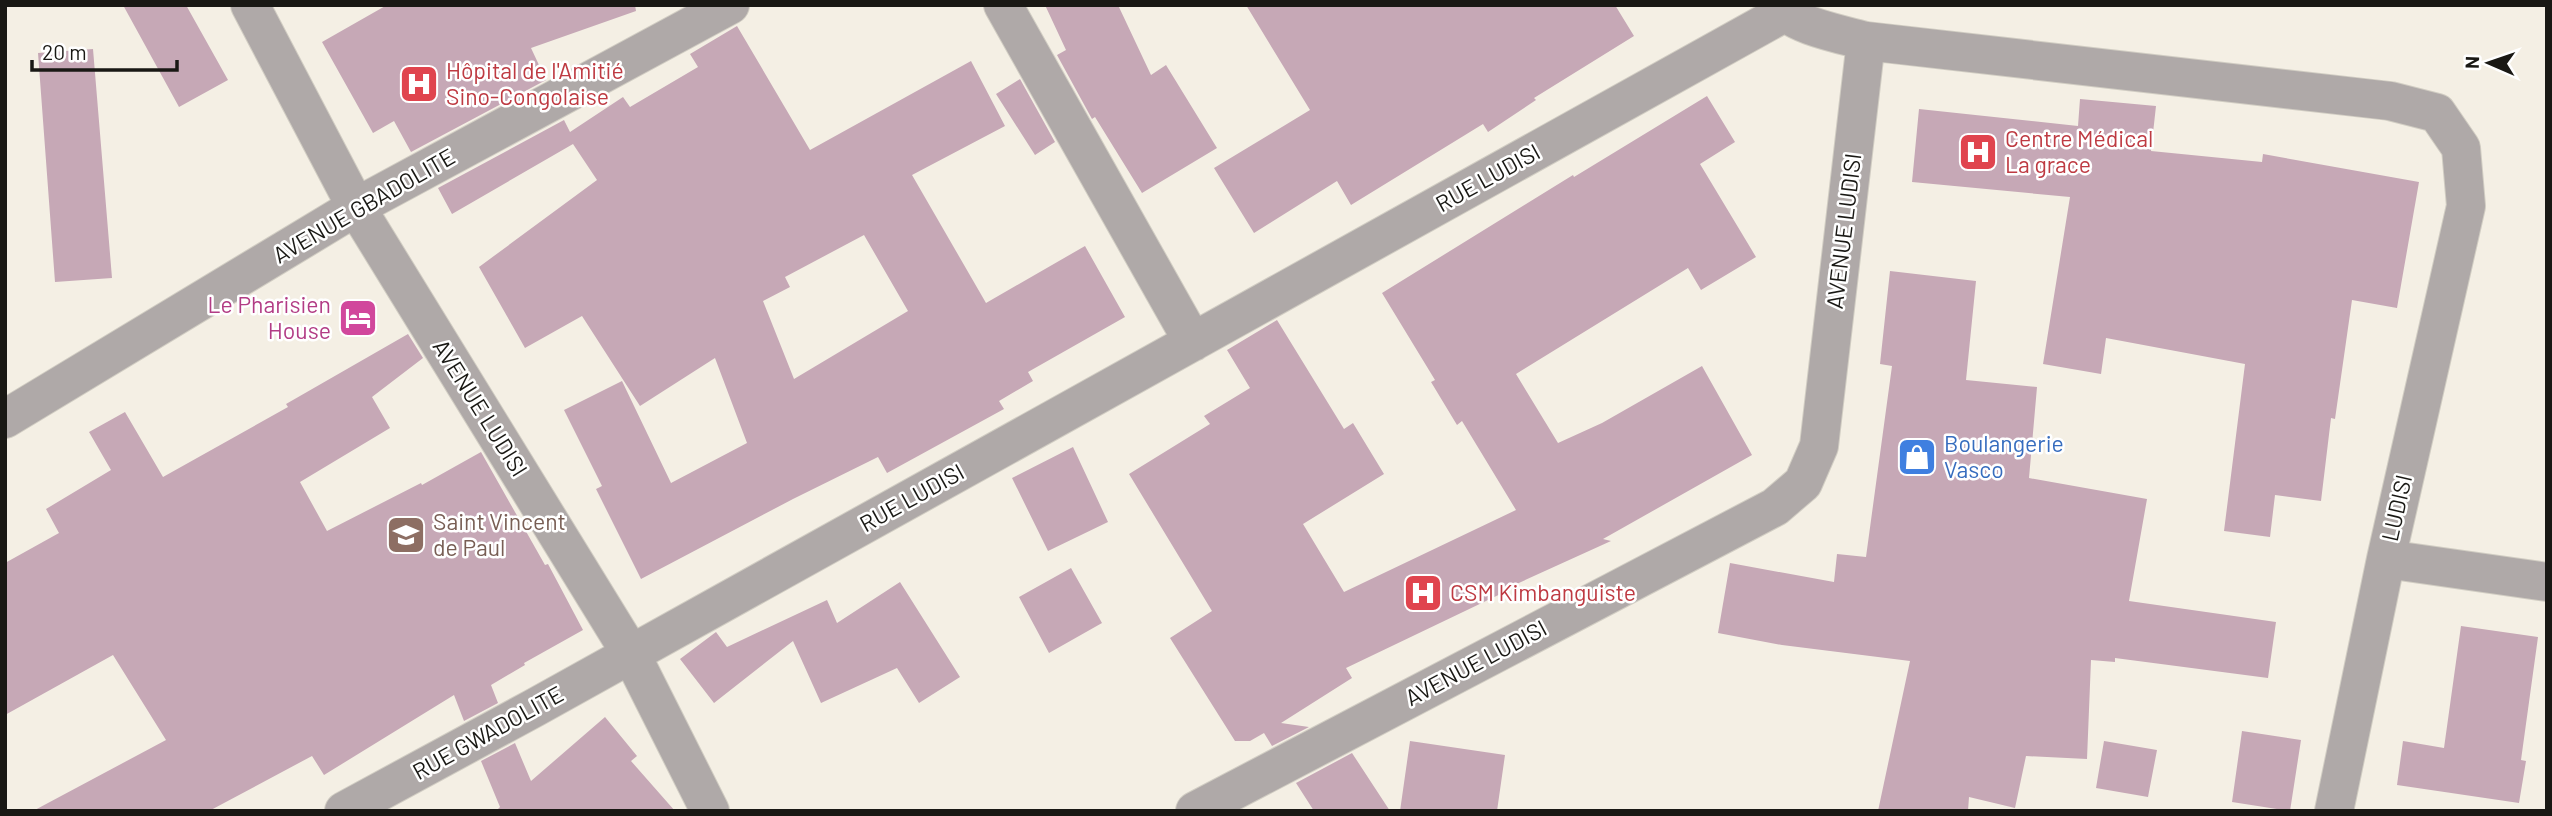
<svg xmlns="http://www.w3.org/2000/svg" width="2552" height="816" font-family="Barlow,sans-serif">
  <rect width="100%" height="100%" fill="#f4efe4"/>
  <!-- building -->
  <path fill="#c6a8b6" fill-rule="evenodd" d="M123 5H186L228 80 179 107Z
    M387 5H635L636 11 531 48 546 80 411 152 394 121 373 133 322 42Z
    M1045 5H1118L1151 75 1166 65 1217 148 1142 193 1095 117 1092 119 1057 55 1066 50Z
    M1246 5H1615L1634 36 1534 98 1536 100 1488 132 1483 124 1351 205 1337 181 1254 233 1214 168 1310 110Z
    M737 26 810 150 971 61 1005 126 912 175 986 303 1085 246 1125 317 1028 372 1033 381 999 401 1004 409 887 473 878 457 793 499 641 579 596 489 602 486 564 410 622 381 671 483 747 443 715 358 640 406 582 316 525 348 479 267 597 180 573 144 452 214 438 188 564 120 570 132 623 97 630 107 698 67 690 54ZM864 235 908 311 794 379 763 301 790 287 785 277Z
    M93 49 112 278 55 282 38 53Z
    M1020 79 1055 142 1035 155 996 94Z
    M1707 96 1735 142 1700 164 1756 257 1701 290 1688 268 1516 374 1558 443 1602 423 1702 366 1752 455 1603 539 1611 541 1510 587 1511 589 1346 668 1352 678 1281 723 1309 727 1272 746 1264 733 1250 741H1235L1170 638 1212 611 1129 474 1210 424 1204 416 1250 388 1227 350 1277 320 1344 429 1353 423 1384 474 1303 524 1344 592 1516 510 1462 421 1457 425 1431 382 1435 380 1382 293 1573 175 1574 177Z
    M2080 99 2156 106 2151 151 2262 162 2263 154 2419 182 2397 308 2352 300 2335 419 2331 418 2321 501 2275 495 2270 537 2224 531 2245 364 2106 338 2101 374 2043 364 2070 197 1912 182 1919 109 2078 126Z
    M1890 271 1976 281 1966 380 2037 387 2029 478 2147 499 2129 601 2276 622 2268 678 2115 658V662L2091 660 2087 759 2026 756 2015 808 1969 797 1968 811H1878L1910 661 1782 645 1718 633 1730 563 1834 582 1837 554 1866 557 1892 366 1880 364Z
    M408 334 423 358 372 397 390 428 300 482 327 531 421 483 422 485 481 452 545 565 548 564 583 630 524 663 525 665 491 685 498 703 464 721 454 695 324 775 312 756 209 811H33L166 740 113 655 5 715V563L59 533 46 509 111 470 89 432 125 412 163 477 288 407 286 404Z
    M1073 447 1108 522 1048 551 1012 478Z
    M1071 568 1102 623 1049 653 1019 597Z
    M900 582 960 677 919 703 897 668 821 703 793 641 714 703 680 659 716 632 727 647 827 600 837 623Z
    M2461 626 2538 637 2521 760 2526 761 2519 803 2397 785 2403 741 2444 748Z
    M605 717 637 756 631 761 675 811H496L500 807 481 761 515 743 531 781Z
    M2242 731 2301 740 2290 811 2232 802Z
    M1410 741 1505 755 1497 811H1400Z
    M2104 741 2157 750 2148 797 2096 788Z
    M1352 753 1390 811H1314L1296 783Z"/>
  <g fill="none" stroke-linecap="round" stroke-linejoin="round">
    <!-- minor casing -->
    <g stroke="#d1cdc3" stroke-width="40">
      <path id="minor" d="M250 5 356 207 631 654 710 811
        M1003 5 1193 342
        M1779 5C1790 25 1844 35 1866 41L2390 101 2437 113 2461 148 2466 206 2386 559 2334 811
        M5 419 356 207 730 5
        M2386 559 2547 582
        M344 811 534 708 1784 13
        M1195 811 1775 507 1803 483 1819 446 1866 41"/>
    </g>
    <!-- minor -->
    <use href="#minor" stroke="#afa9a8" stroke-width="38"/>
  </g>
  <!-- icons -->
  <defs>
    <g id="hospital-square" transform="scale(2.0125)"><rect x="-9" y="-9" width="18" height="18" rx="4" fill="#e0444e" stroke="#fff"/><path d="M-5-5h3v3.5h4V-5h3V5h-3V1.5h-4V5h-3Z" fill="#fff"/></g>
    <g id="hotel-square" transform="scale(2.0125)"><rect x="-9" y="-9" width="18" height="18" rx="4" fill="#d1479c" stroke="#fff"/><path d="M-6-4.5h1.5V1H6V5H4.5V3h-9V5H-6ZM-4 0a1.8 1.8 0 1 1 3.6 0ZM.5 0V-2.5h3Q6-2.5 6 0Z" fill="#fff"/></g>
    <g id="shop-square" transform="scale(2.0125)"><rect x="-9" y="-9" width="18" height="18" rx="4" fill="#3f7fe0" stroke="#fff"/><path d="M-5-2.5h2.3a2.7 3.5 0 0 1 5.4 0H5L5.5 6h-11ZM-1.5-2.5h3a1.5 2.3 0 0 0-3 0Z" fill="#fff"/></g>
    <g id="school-square" transform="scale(2.0125)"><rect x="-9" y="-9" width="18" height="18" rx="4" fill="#8d6e63" stroke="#fff"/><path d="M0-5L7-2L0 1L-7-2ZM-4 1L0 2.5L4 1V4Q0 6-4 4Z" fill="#fff"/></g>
  </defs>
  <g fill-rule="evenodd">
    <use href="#hospital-square" x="419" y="84"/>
    <use href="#hospital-square" x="1978" y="152"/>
    <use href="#hotel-square" x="358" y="318"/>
    <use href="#shop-square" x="1917" y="457"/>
    <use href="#school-square" x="406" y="535"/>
    <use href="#hospital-square" x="1423" y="593"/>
  </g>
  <g text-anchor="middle" stroke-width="5" stroke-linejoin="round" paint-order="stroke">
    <!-- health labels -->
    <g font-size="23" fill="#be3a42" stroke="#fff" text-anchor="start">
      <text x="446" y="79">Hôpital de l'Amitié<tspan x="446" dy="26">Sino-Congolaise</tspan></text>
      <text x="2005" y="147">Centre Médical<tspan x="2005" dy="26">La grace</tspan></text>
      <text x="1450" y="601">CSM Kimbanguiste</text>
    </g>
    <!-- street labels -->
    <g font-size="23" fill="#191814" stroke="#fff">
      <text transform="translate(1488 178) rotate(-29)" y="8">RUE LUDISI</text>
      <text transform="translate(364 206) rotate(-30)" y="8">AVENUE GBADOLITE</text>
      <text transform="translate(1844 231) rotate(-83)" y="8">AVENUE LUDISI</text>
      <text transform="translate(480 408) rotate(58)" y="8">AVENUE LUDISI</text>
      <text transform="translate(912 498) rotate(-29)" y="8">RUE LUDISI</text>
      <text transform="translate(2397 508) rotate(-77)" y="8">LUDISI</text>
      <text transform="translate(1476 663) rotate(-28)" y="8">AVENUE LUDISI</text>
      <text transform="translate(488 733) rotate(-29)" y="8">RUE GWADOLITE</text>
    </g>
    <!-- hotel labels -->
    <g font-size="23" fill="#b23c85" stroke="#fff" text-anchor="end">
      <text x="331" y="313">Le Pharisien<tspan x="331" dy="26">House</tspan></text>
    </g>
    <!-- shop labels -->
    <g font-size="23" fill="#366cbe" stroke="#fff" text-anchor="start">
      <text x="1944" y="452">Boulangerie<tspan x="1944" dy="26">Vasco</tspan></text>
    </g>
    <!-- education labels -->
    <g font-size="23" fill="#785e54" stroke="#fff" text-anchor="start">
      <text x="433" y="530">Saint Vincent<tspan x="433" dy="26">de Paul</tspan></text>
    </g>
  </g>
  <!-- border -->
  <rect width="2552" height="816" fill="none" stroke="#191814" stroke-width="14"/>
  <!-- north arrow -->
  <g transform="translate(2489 63) rotate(272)" stroke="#ffffff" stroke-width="5" paint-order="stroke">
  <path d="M0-5L12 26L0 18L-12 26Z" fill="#191814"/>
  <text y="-10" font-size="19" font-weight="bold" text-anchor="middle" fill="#191814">N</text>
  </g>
  <!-- scale -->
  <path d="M32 60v10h145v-10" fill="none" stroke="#191814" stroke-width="3.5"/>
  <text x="42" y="60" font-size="21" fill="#191814" stroke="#ffffff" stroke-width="5" paint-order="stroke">20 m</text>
</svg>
